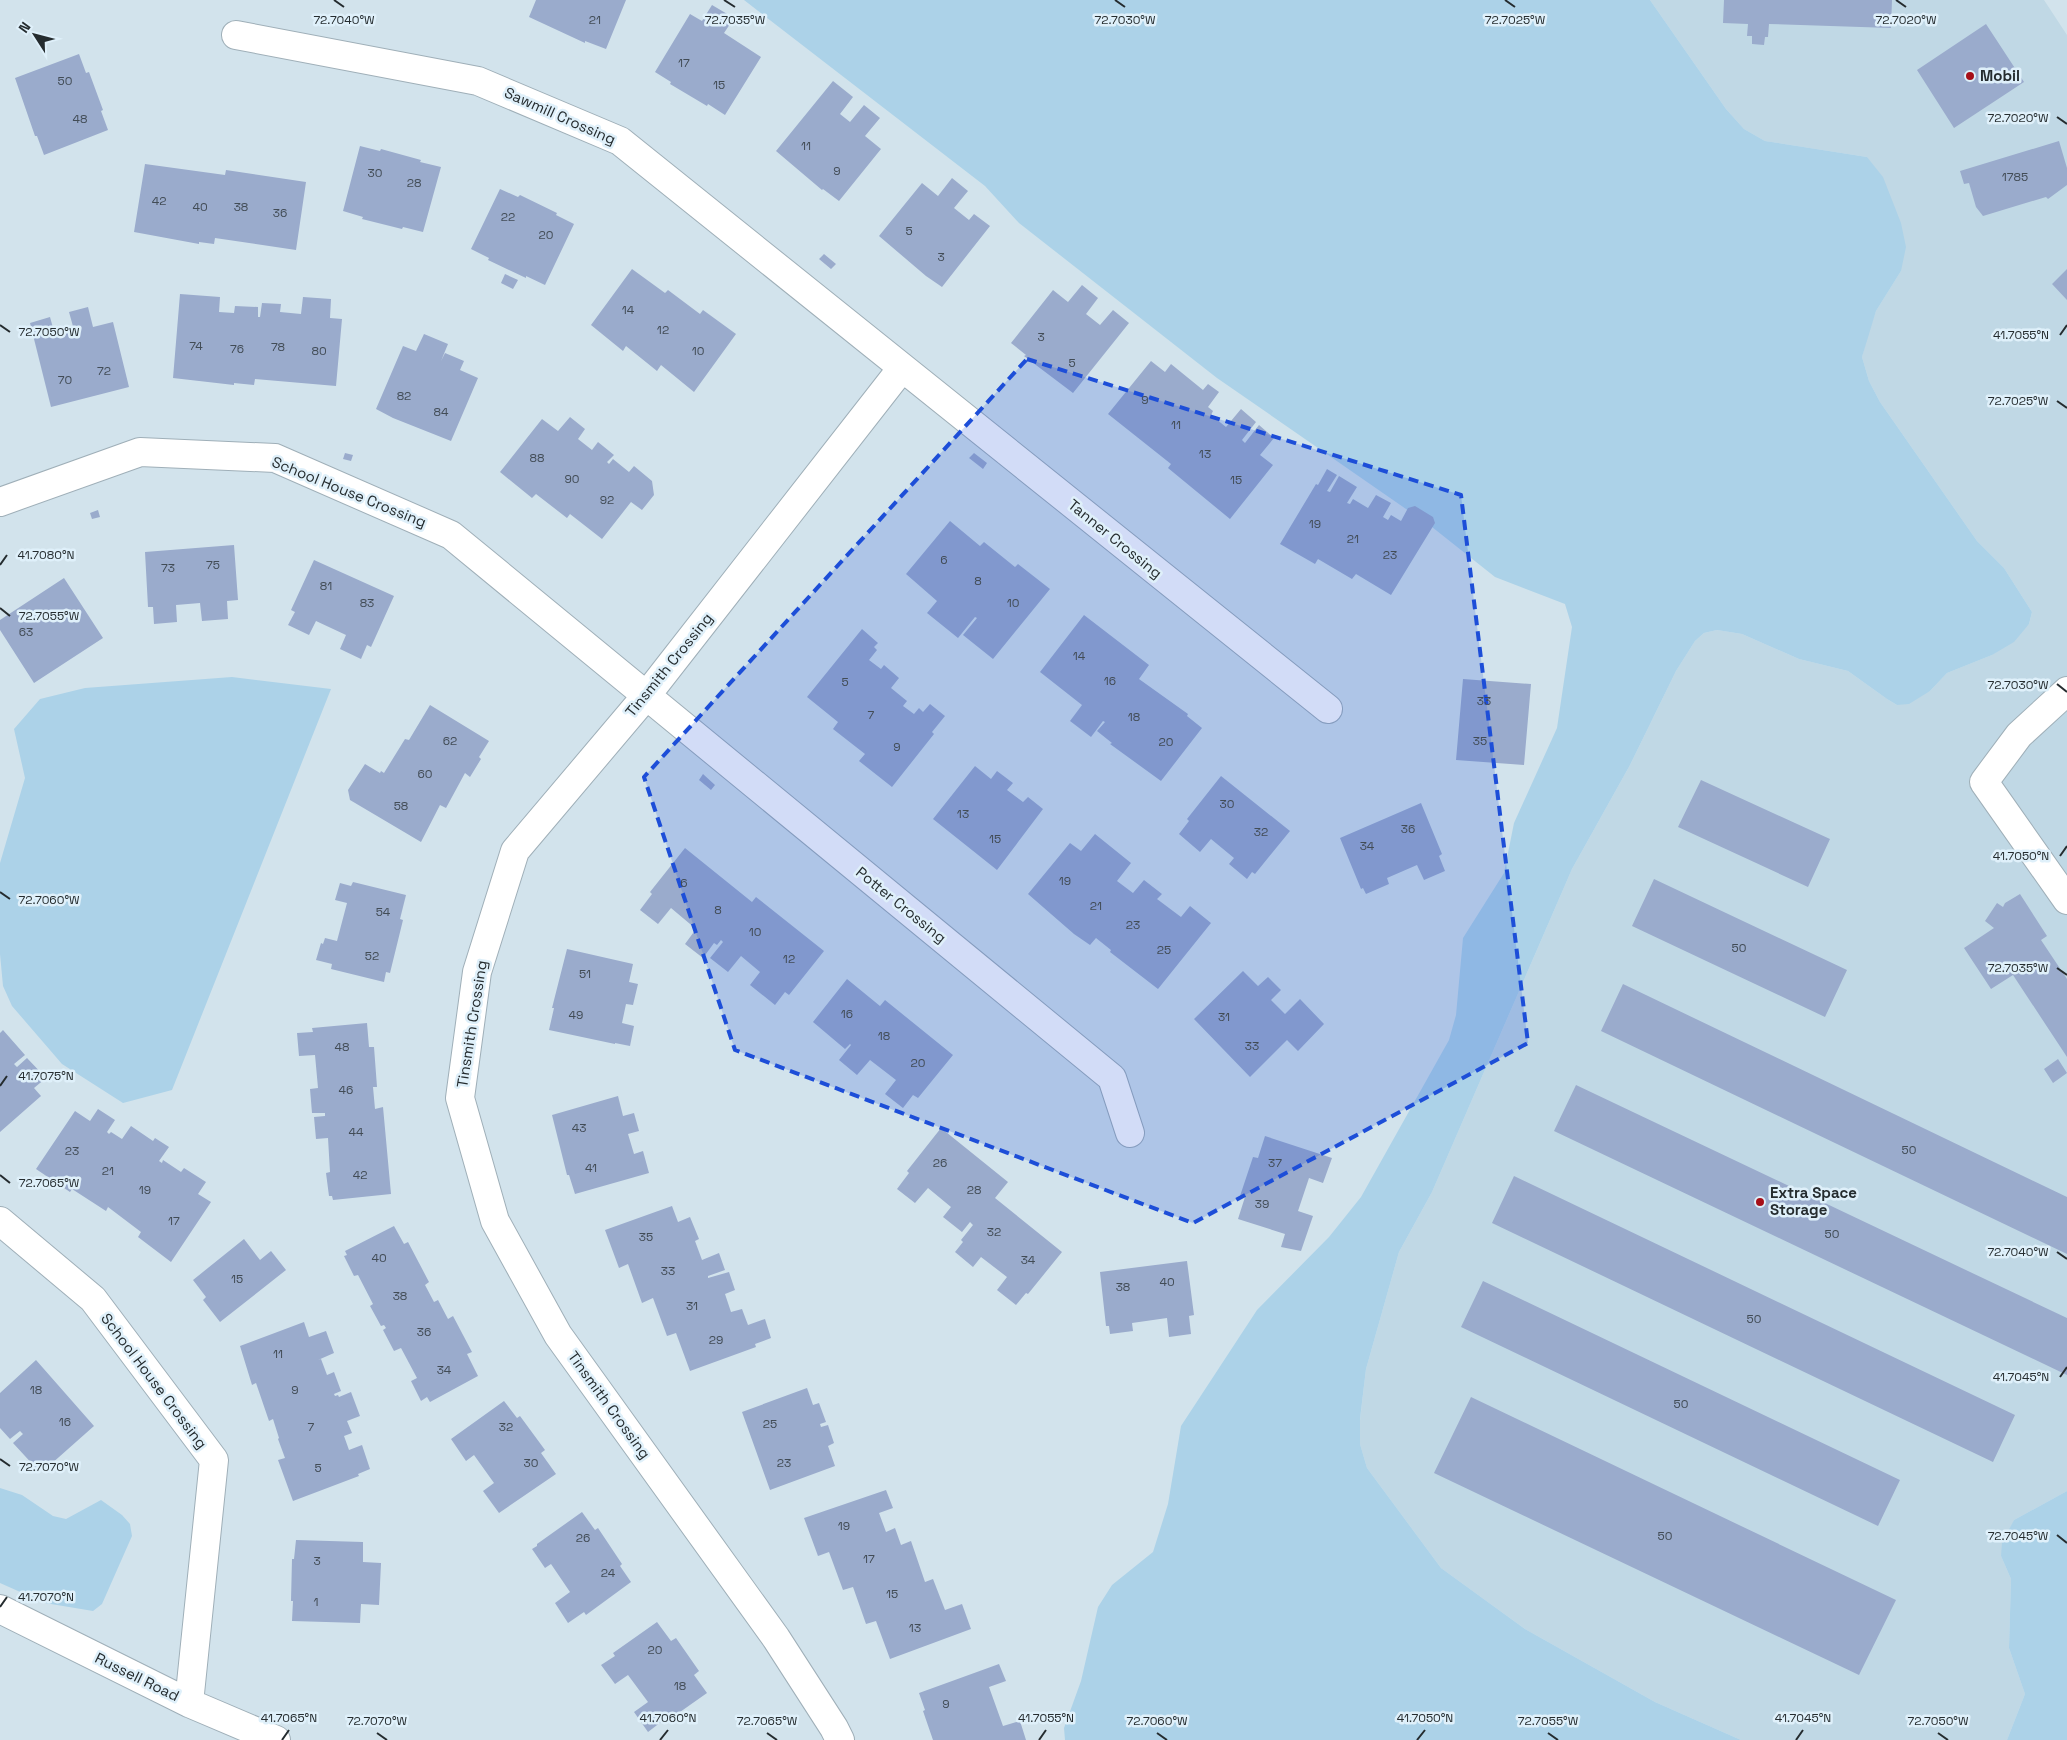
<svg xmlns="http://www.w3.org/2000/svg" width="2067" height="1740" font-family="'Space Grotesk',sans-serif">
  <rect width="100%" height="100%" fill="#d2e3ec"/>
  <!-- built -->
  <path fill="#c0d8e5" d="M1650 0H2044L2067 35V1491L2014 1520 2001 1556 2011 1579 2009 1648 2025 1694 2007 1740H1741L1655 1702 1525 1629 1441 1568 1367 1468 1360 1444V1420L1366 1369 1399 1252 1432 1192 1572 869 1630 765 1676 671 1695 641 1704 633 1717 630 1742 634 1799 659 1848 671 1887 699 1897 705 1930 691 1947 673 1992 655 2029 624 2032 612 2004 568 1977 541 1880 402 1869 381 1862 357 1868 334 1876 311 1901 271 1867 157 1765 141 1744 129 1726 109Z"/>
  <!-- green -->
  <path fill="#acd2e8" d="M744 0H1650L1726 109 1744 129 1765 141 1867 157 1883 177 1901 223 1906 247 1901 271 1876 311 1862 357 1869 381 1880 402 1977 541 2004 568 2032 612 2029 624 2014 642 1992 655 1947 673 1930 691 1909 704 1897 705 1887 699 1848 671 1799 659 1742 634 1717 630 1704 633 1695 641 1676 671 1630 765 1572 869 1432 1192 1399 1252 1366 1369 1360 1419V1444L1367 1468 1441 1568 1525 1629 1655 1702 1741 1740H1065L1064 1728 1081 1681 1098 1607 1112 1585 1153 1552 1168 1504 1181 1426 1257 1310 1329 1237 1361 1197 1449 1040 1456 1015 1463 938 1504 873 1514 823 1557 728 1572 627 1565 604 1495 577 1432 527 1217 378 1019 223 985 186Z
    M232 677 331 689 172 1090 123 1103 62 1064 12 1006 3 986 0 954V863L25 778 14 729 40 699 85 688Z
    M0 1488 22 1495 53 1516 66 1519 101 1500 122 1515 130 1524 132 1536 102 1604 93 1611 45 1603 0 1583Z
    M2067 1491V1740H2007L2025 1694 2009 1648 2011 1579 2001 1556 2002 1543 2014 1520Z"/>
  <!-- building -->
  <path fill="#9aabcc" d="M536 0H626L606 49 585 41V43L529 17Z
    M1724 0H1892L1891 28 1769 24 1768 37H1765L1764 45 1752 44V36H1747L1748 24 1723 23Z
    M712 5 734 18 724 33 761 57 725 115 708 104 707 106 670 84 671 82 655 72 690 14 702 21Z
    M1986 24 2024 82 1954 128 1917 70Z
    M79 54 86 73 89 72 103 110 101 111 108 130 44 155 37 136H35L15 78Z
    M833 81 853 97 840 114 850 122 864 105 880 118 865 136 881 149 839 201 823 189 822 190 776 151Z
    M2059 141 2067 168V185L2048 199 2046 197 1983 216 1976 207 1969 183 1964 184 1960 171Z
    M360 146 380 151 381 149 421 160 420 162 441 167 423 232 403 227 402 229 362 219 363 217 343 211Z
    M145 164 225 175 226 170 306 182 296 250 215 238 214 244 199 242V244L134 232Z
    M952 178 968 191 954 208 969 220 974 214 990 226 942 287 926 276 879 236 922 183 938 196Z
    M500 189 518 197 520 195 557 213 556 215 574 224 545 285 526 276V278L488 260 489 258 471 249Z
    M824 254 836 264 831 269 819 259Z
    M632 269 665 293 668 290 700 314 703 310 736 334 694 392 661 365 657 371 626 346 623 351 591 325Z
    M2067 269V300L2052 284Z
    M505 274 518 280 513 289 501 283Z
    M1082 285 1098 298 1086 314 1100 325 1113 310 1129 323 1073 393 1024 356 1026 355 1011 343 1053 290 1068 302Z
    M180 294 220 297 219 312 234 313 235 306 258 307V317H260L262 303 281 304 280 312 301 314 303 297 331 299 330 318 342 319 336 386 255 379 254 385 234 383V385L173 378Z
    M88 307 93 327 113 322 129 387 51 407 30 323 50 317 55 335 74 330 69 312Z
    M424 334 448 344 441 361 445 353 464 361 460 370 478 378 451 441 393 418 376 409 403 346 416 351Z
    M1151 361 1165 372 1171 364 1203 390 1208 384 1219 392 1208 407 1213 411 1211 415 1226 427 1241 409 1256 422 1242 440 1245 443 1259 425 1274 438 1260 455 1273 465 1230 519 1168 468 1171 464 1108 414Z
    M570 417 585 429 578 439 592 450 598 442 614 455 607 462 609 464 613 459 629 472 634 466 652 481 654 495 642 510 631 502 602 539 570 514 567 518 536 494 532 498 500 472 542 419 558 431Z
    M345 453 353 455 351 461 343 459Z
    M974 453 987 463 983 469 969 458Z
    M1327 469 1337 475 1327 491 1330 492 1339 476 1357 487 1347 503 1350 504 1353 499 1368 508 1376 495 1391 503 1383 517 1388 520 1391 515 1401 521 1408 508 1415 506 1433 517 1435 523 1391 595 1356 574 1352 579 1318 559 1315 564 1280 544 1316 484 1318 485Z
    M98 510 100 517 92 519 90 513Z
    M950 521 980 546 984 542 1015 567 1018 564 1050 589 993 659 963 635 977 618 975 617 958 638 927 613 937 601 906 574Z
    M234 545 238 600 227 601 228 619 202 621 200 603 176 605 177 622 154 624 153 607H148L145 552Z
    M314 560 394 596 371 647 367 645 361 659 340 649 346 635 316 621 309 635 288 625 295 612 291 610Z
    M64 578 103 638 34 683 0 630V620Z
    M1084 615 1149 665 1139 679 1188 714 1187 716 1202 728 1161 781 1110 744 1112 743 1097 731 1105 722 1103 721 1091 737 1070 721 1082 705 1040 672Z
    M862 629 878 643 874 647 877 650 869 660 881 669 884 665 899 678 891 688 907 701 903 706 914 714 919 708 923 712 930 704 945 716 932 732 934 734 892 787 859 761 865 754 833 729 838 722 807 697Z
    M1463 679 1531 684 1524 765 1456 760Z
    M430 705 489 741 479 757 481 759 470 777 465 773 446 808 440 805 421 842 350 800 348 790 365 764 380 773 381 771 384 773 405 739 409 740Z
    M975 766 991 779 997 771 1013 783 1007 790 1023 802 1028 797 1043 809 997 870 933 819Z
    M703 774 715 785 711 790 699 780Z
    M1221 776 1290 831 1255 874 1252 872 1247 879 1229 864 1234 858 1211 839 1200 852 1179 834 1189 821 1187 819Z
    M1701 780 1830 839 1808 887 1678 827Z
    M1421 803 1442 854 1439 856 1445 871 1424 880 1417 865 1387 878 1389 884 1366 894 1363 888 1361 889 1340 838Z
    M1095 834 1131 863 1117 881 1133 893 1144 880 1162 894 1157 899 1181 917 1190 906 1211 923 1158 989 1110 952 1111 950 1096 938 1090 945 1074 934 1028 894 1070 843 1081 851Z
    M685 848 752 902 756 897 824 951 789 995 785 992 775 1005 750 985 760 972 741 956 728 972 710 958 723 942 721 940 717 945 714 943 703 958 685 944 696 929 671 908 658 924 640 910 652 894 650 892Z
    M1654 879 1847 970 1825 1017 1632 926Z
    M353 882 406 895 400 919 403 920 390 973 386 972 384 982 331 969 332 964 316 960 321 943 323 944 325 938 337 941 347 903 335 900 340 883 351 886Z
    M2020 894 2047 936 2041 940 2067 979V1057L2013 975 1991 989 1964 948 1994 928 1985 921 1997 903 2003 907 2005 903Z
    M567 949 633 964 629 982 638 984 633 1005 626 1004 622 1023 634 1026 630 1046 615 1043V1044L549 1030 554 1008H552Z
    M1243 971 1258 986 1268 977 1281 990 1271 1000 1285 1014 1300 999 1324 1024 1298 1051 1287 1040 1250 1077 1194 1019Z
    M847 979 880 1006 885 1000 953 1055 918 1098 913 1095 903 1108 885 1094 896 1080 870 1060 857 1075 839 1060 851 1045 850 1044 845 1049 813 1022Z
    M1623 984 2067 1197V1254L1601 1031Z
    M367 1023 369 1047H374L377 1087H373L375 1109 383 1107 391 1194 333 1200 332 1196H329L326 1173 330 1172 328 1138 316 1139 314 1117 325 1116V1113H312L310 1089 318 1088 315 1055 299 1056 297 1033 313 1032 312 1028Z
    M3 1030 25 1055 14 1064 17 1067 27 1058 46 1078 34 1088 41 1096 0 1132V1033Z
    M2058 1059 2067 1073 2053 1083 2044 1069Z
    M1576 1085 2067 1318V1375L1554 1131Z
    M618 1096 623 1116 634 1113 639 1131 628 1134 634 1154 643 1151 649 1173 575 1194 569 1175H567L552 1115Z
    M98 1109 115 1120 107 1132 109 1134 111 1132 122 1139 131 1126 153 1141 155 1138 169 1147 159 1161 162 1163 163 1160 181 1172 184 1168 206 1182 198 1194 211 1202 171 1262 138 1237 141 1232 108 1207 106 1211 72 1189 70 1192 36 1169 75 1111 90 1121Z
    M941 1128 1008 1182 995 1198 1062 1252 1028 1294 1026 1293 1016 1305 997 1290 1007 1277 981 1257 973 1267 955 1252 963 1242 961 1240 973 1225 970 1222 962 1232 943 1217 951 1207 928 1188 915 1203 897 1189 909 1173 907 1171Z
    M1265 1136 1332 1158 1323 1183 1309 1178 1298 1211 1313 1216 1301 1251 1281 1247 1285 1234 1238 1219 1245 1197 1240 1196 1253 1157 1258 1158Z
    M1514 1176 2015 1415 1993 1462 1492 1223Z
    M672 1206 678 1222 690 1217 699 1239 695 1241 702 1260 719 1253 725 1270 708 1276V1278L729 1272 735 1290 725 1294 731 1312 742 1309 748 1325 765 1319 771 1338 755 1344 756 1347 690 1371 676 1333 667 1336 653 1298 642 1303 628 1264 619 1268 605 1230Z
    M394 1226 404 1244 408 1242 429 1282 425 1285 434 1302 438 1300 448 1319 453 1316 472 1352 467 1354 478 1376 430 1402 427 1397 421 1401 411 1381 417 1378 401 1348 394 1351 383 1330 386 1328 384 1325 381 1326 370 1306 373 1304 358 1275 354 1276 344 1256 347 1255 345 1251Z
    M244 1239 260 1260 271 1251 286 1270 220 1322 203 1300 206 1297 193 1280Z
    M1187 1261 1194 1315 1189 1316 1191 1334 1169 1337 1167 1318 1132 1323 1133 1331 1110 1334 1109 1326H1106L1100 1272Z
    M1483 1281 1900 1480 1878 1526 1461 1327Z
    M304 1322 309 1337 326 1331 334 1353 318 1360 321 1359 327 1375 334 1372 341 1391 334 1394 335 1396 338 1395 339 1397 351 1392 360 1416 347 1421 352 1433 344 1436 349 1450 362 1445 370 1469 358 1474 359 1476 293 1501 278 1460 285 1458 278 1439 279 1438 273 1419 269 1421 256 1383 252 1385 240 1346Z
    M36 1360 94 1426 50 1465 46 1460 36 1468 13 1443 23 1434 20 1431 10 1439 0 1428V1393Z
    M807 1388 813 1405 819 1403 826 1422 820 1424 821 1427 828 1425 834 1443 828 1446 835 1466 770 1490 742 1412Z
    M1471 1397 1896 1600 1859 1675 1434 1473Z
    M504 1401 517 1418 520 1416 545 1450 541 1453 556 1474 499 1513 483 1491 494 1483 474 1455 466 1461 451 1439Z
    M886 1490 893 1508 879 1513 886 1532 895 1528 901 1545 911 1541 925 1582 933 1579 945 1610 962 1604 971 1629 890 1659 876 1621 866 1624 853 1587 843 1590 829 1552 818 1556 804 1518Z
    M582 1512 595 1530 598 1528 622 1564 620 1566 631 1582 586 1615 584 1612 568 1623 555 1603 570 1592 551 1564 545 1568 532 1549 537 1546V1544Z
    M296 1540 363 1542V1562L381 1563 379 1605 361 1604 360 1623 292 1621 293 1601H291L292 1559H294Z
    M657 1622 671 1641 676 1638 699 1671 694 1675 707 1693 663 1724 661 1722 648 1732 634 1712 648 1702 628 1675 615 1684 601 1665 615 1656 613 1653Z
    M999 1664 1006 1681 989 1687 1003 1726 1020 1721 1026 1740H933L923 1711 925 1710 919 1693Z"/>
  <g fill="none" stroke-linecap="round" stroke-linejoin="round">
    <!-- minor casing -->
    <g stroke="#9fafb8" stroke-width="30">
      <path id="minor" d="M236 35 478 81 620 141 1328 709
        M0 502 140 452 275 458 451 535 1112 1078 1130 1133
        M2067 691 2019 735 1984 782 2067 900
        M0 1221 93 1299 214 1460 189 1703
        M0 1609 189 1703 276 1740
        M840 1740 834 1728 776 1638 558 1335 495 1221 460 1098 477 972 515 851 646 696 902 368"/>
    </g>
    <!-- minor -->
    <use href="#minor" stroke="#fff" stroke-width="28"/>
  </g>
  <!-- marked area -->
  <path fill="#1d4ed8" fill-opacity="0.2" stroke="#1d4ed8" stroke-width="4" stroke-dasharray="10 6" stroke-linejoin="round" d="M1027 359 1461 495 1528 1043 1193 1223 735 1050 644 777Z"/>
  <!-- ticks -->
  <path fill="none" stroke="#252c2f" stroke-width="2" d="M334 0 344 7M724 0 735 7M1115 0 1125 7M1505 0 1515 7M1896 0 1906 7M2057 117 2067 124M0 325 10 332M2060 335 2067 325M2057 401 2067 408M0 565 7 555M0 608 10 616M2057 684 2067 692M2060 856 2067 846M0 892 10 899M2057 968 2067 975M0 1086 7 1076M0 1175 10 1183M2057 1252 2067 1259M2060 1377 2067 1367M0 1459 10 1466M2057 1535 2067 1543M0 1607 7 1597M377 1733 387 1740M767 1733 777 1740M1157 1733 1167 1740M1548 1733 1558 1740M1938 1733 1948 1740M282 1740 289 1730M660 1740 668 1730M1039 1740 1046 1730M1417 1740 1425 1730M1796 1740 1803 1730"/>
  <!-- markers -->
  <g fill="#a60f18" stroke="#dff0fa" stroke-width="2">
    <circle cx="1970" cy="76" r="5"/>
    <circle cx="1760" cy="1202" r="5"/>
  </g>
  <g text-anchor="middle" stroke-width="5" stroke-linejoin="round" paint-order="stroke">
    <!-- number labels -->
    <g font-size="12" fill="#424c56">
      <text x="595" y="24">21</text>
      <text x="684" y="67">17</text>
      <text x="65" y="85">50</text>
      <text x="719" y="89">15</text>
      <text x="80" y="123">48</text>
      <text x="806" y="150">11</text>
      <text x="837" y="175">9</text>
      <text x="375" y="177">30</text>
      <text x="2015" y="181">1785</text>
      <text x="414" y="187">28</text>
      <text x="159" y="205">42</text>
      <text x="200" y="211">40</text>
      <text x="241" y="211">38</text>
      <text x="280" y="217">36</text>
      <text x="508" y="221">22</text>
      <text x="909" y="235">5</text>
      <text x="546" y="239">20</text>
      <text x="941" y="261">3</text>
      <text x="628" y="314">14</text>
      <text x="663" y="334">12</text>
      <text x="1041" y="341">3</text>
      <text x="196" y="350">74</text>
      <text x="278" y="351">78</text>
      <text x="237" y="353">76</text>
      <text x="319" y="355">80</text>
      <text x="698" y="355">10</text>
      <text x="1072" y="367">5</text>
      <text x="104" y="375">72</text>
      <text x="65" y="384">70</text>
      <text x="404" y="400">82</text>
      <text x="1145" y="404">9</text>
      <text x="441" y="416">84</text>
      <text x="1176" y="429">11</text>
      <text x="1205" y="458">13</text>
      <text x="537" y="462">88</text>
      <text x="572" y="483">90</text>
      <text x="1236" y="484">15</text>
      <text x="607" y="504">92</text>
      <text x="1315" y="528">19</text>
      <text x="1353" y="543">21</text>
      <text x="1390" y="559">23</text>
      <text x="944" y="564">6</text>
      <text x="213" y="569">75</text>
      <text x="168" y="572">73</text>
      <text x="978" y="585">8</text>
      <text x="326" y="590">81</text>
      <text x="367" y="607">83</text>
      <text x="1013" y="607">10</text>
      <text x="26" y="636">63</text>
      <text x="1079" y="660">14</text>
      <text x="1110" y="685">16</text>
      <text x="845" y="686">5</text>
      <text x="1484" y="705">33</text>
      <text x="871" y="719">7</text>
      <text x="1134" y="721">18</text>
      <text x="450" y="745">62</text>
      <text x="1480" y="745">35</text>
      <text x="1166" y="746">20</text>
      <text x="897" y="751">9</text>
      <text x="425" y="778">60</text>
      <text x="1227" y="808">30</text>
      <text x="401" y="810">58</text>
      <text x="963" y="818">13</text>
      <text x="1408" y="833">36</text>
      <text x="1261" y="836">32</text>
      <text x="995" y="843">15</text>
      <text x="1367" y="850">34</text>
      <text x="1065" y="885">19</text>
      <text x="684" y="887">6</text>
      <text x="1096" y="910">21</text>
      <text x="718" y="914">8</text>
      <text x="383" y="916">54</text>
      <text x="1133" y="929">23</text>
      <text x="755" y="936">10</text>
      <text x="1739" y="952">50</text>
      <text x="1164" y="954">25</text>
      <text x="372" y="960">52</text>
      <text x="789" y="963">12</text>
      <text x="585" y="978">51</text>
      <text x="847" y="1018">16</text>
      <text x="576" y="1019">49</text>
      <text x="1224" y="1021">31</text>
      <text x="884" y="1040">18</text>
      <text x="1252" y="1050">33</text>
      <text x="342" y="1051">48</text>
      <text x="918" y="1067">20</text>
      <text x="346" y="1094">46</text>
      <text x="579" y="1132">43</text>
      <text x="356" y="1136">44</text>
      <text x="1909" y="1154">50</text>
      <text x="72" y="1155">23</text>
      <text x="940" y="1167">26</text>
      <text x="1275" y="1167">37</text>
      <text x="591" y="1172">41</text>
      <text x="108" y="1175">21</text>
      <text x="360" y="1179">42</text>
      <text x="145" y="1194">19</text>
      <text x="974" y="1194">28</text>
      <text x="1262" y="1208">39</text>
      <text x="174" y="1225">17</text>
      <text x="994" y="1236">32</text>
      <text x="1832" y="1238">50</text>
      <text x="646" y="1241">35</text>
      <text x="379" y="1262">40</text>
      <text x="1028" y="1264">34</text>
      <text x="668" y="1275">33</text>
      <text x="237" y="1283">15</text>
      <text x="1167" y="1286">40</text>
      <text x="1123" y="1291">38</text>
      <text x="400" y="1300">38</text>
      <text x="692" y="1310">31</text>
      <text x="1754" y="1323">50</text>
      <text x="424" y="1336">36</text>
      <text x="716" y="1344">29</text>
      <text x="278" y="1358">11</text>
      <text x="444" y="1374">34</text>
      <text x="36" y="1394">18</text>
      <text x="295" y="1394">9</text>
      <text x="1681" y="1408">50</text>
      <text x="65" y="1426">16</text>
      <text x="770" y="1428">25</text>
      <text x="311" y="1431">7</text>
      <text x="506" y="1431">32</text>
      <text x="531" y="1467">30</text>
      <text x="784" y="1467">23</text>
      <text x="318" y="1472">5</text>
      <text x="844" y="1530">19</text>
      <text x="1665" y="1540">50</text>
      <text x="583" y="1542">26</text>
      <text x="869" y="1563">17</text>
      <text x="317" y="1565">3</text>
      <text x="608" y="1577">24</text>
      <text x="892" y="1598">15</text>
      <text x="316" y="1606">1</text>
      <text x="915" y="1632">13</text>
      <text x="655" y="1654">20</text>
      <text x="680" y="1690">18</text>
      <text x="946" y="1708">9</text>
    </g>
    <!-- poi labels -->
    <g font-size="15" font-weight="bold" fill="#252c2f" stroke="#dff0fa" text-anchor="start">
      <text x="1980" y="81">Mobil</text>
      <text x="1770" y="1198">Extra Space<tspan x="1770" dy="17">Storage</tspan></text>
    </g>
    <!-- street labels -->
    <g font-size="15" fill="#252c2f" stroke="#dff0fa">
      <text transform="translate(560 116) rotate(24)" y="5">Sawmill Crossing</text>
      <text transform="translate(349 492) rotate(22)" y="5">School House Crossing</text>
      <text transform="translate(1115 539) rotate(39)" y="5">Tanner Crossing</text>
      <text transform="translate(669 665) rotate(-51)" y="5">Tinsmith Crossing</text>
      <text transform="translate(901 905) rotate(39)" y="5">Potter Crossing</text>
      <text transform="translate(472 1024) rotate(-81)" y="5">Tinsmith Crossing</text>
      <text transform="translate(154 1381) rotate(53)" y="5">School House Crossing</text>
      <text transform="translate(609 1405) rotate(54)" y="5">Tinsmith Crossing</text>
      <text transform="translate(137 1677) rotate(26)" y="5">Russell Road</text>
    </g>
  </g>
  <g font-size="12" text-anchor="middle" fill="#252c2f" stroke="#dff0fa" stroke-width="5" stroke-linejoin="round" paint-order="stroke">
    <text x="1906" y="24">72.7020°W</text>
    <text x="344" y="24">72.7040°W</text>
    <text x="735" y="24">72.7035°W</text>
    <text x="1125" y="24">72.7030°W</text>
    <text x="1515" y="24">72.7025°W</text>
    <text x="2018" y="122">72.7020°W</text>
    <text x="49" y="336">72.7050°W</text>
    <text x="2021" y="339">41.7055°N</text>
    <text x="2018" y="405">72.7025°W</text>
    <text x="46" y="559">41.7080°N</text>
    <text x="49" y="620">72.7055°W</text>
    <text x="2018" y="689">72.7030°W</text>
    <text x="2021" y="860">41.7050°N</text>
    <text x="49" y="904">72.7060°W</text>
    <text x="2018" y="972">72.7035°W</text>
    <text x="46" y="1080">41.7075°N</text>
    <text x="49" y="1187">72.7065°W</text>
    <text x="2018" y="1256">72.7040°W</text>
    <text x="2021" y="1381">41.7045°N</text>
    <text x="49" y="1471">72.7070°W</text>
    <text x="2018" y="1540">72.7045°W</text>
    <text x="46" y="1601">41.7070°N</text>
    <text x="289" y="1722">41.7065°N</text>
    <text x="668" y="1722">41.7060°N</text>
    <text x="1046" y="1722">41.7055°N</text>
    <text x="1425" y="1722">41.7050°N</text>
    <text x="1803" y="1722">41.7045°N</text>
    <text x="377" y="1725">72.7070°W</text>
    <text x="767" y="1725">72.7065°W</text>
    <text x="1157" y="1725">72.7060°W</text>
    <text x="1548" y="1725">72.7055°W</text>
    <text x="1938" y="1725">72.7050°W</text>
  </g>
  <!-- north arrow -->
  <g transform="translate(35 35) rotate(306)" stroke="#dff0fa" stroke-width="4" paint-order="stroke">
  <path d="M0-4L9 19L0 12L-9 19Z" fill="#252c2f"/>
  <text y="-8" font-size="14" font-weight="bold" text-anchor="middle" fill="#252c2f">N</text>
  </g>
</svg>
